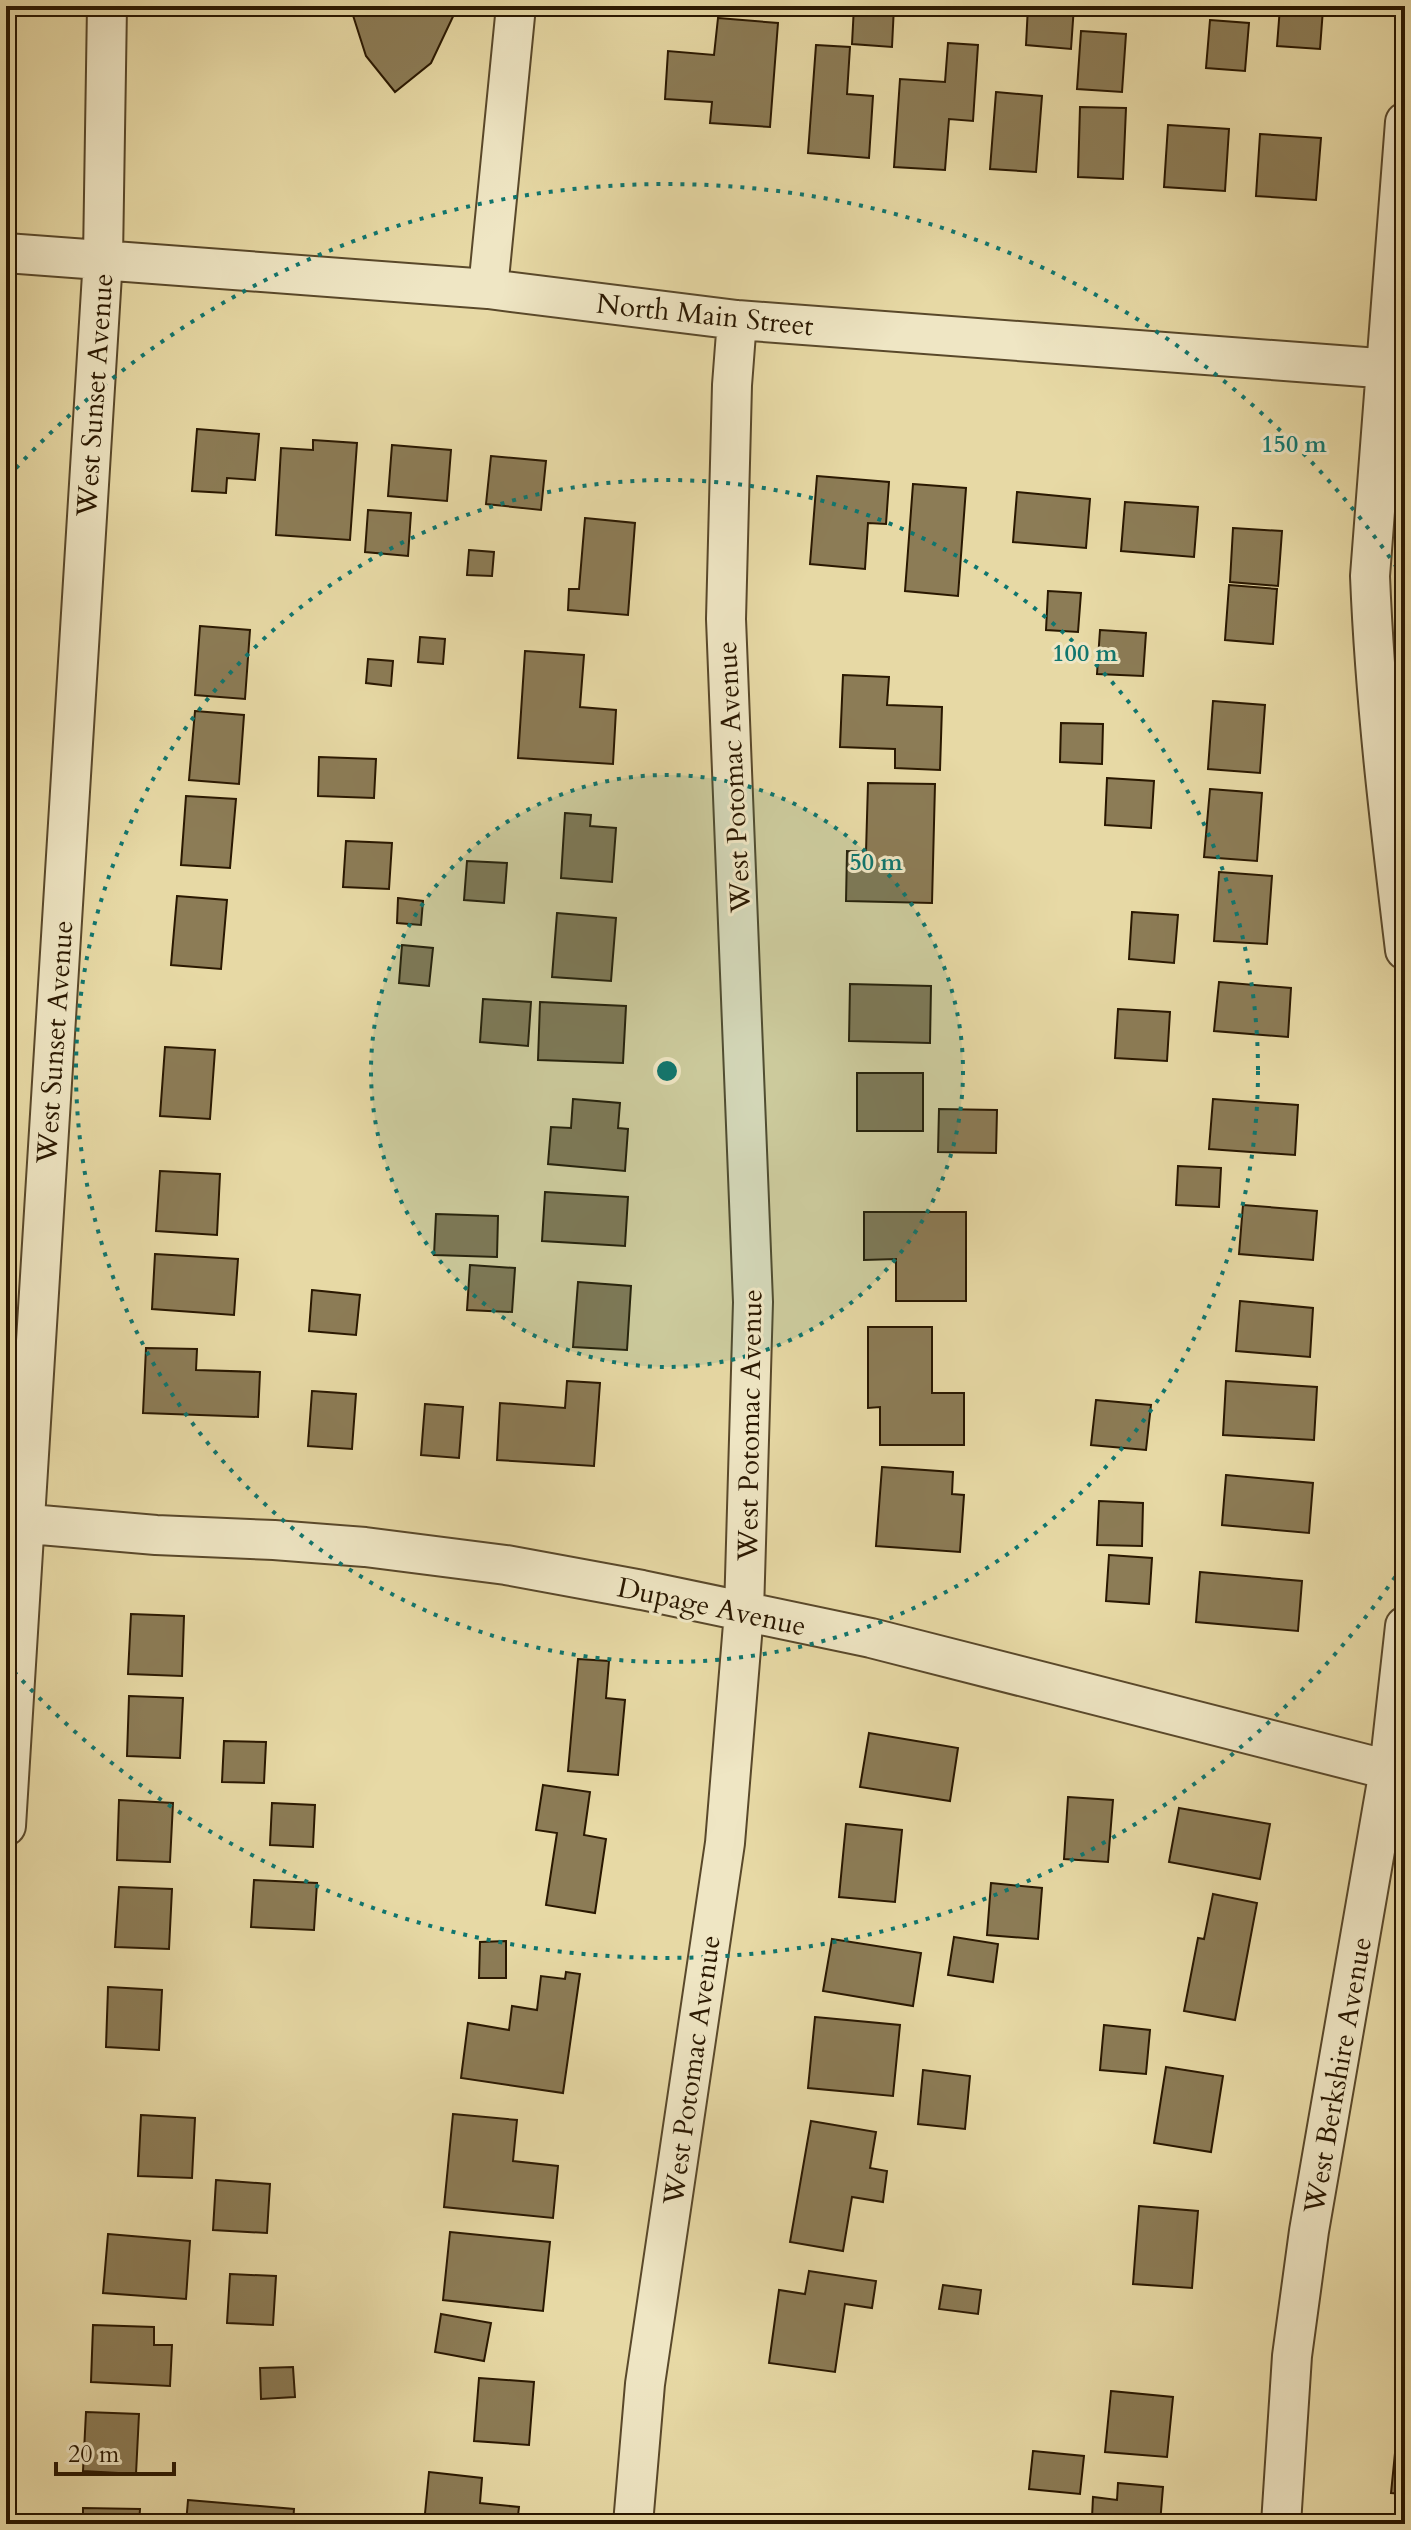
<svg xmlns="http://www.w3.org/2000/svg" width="1411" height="2530" font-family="Cardo,serif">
  <rect width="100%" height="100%" fill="#e7d9a5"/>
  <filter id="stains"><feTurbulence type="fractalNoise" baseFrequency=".0025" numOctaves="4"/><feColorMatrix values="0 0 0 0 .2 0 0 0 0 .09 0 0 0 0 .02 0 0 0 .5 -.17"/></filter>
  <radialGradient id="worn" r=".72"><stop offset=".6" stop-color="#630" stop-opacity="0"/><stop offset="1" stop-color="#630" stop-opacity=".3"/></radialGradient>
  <!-- building -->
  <path fill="#8c7c56" stroke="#2a1801" stroke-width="2" d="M222 6H307L306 12Z
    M350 6H349H458L431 63 395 92 366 56Z
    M854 6H894L892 47 852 44Z
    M1028 6H1074L1071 49 1026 45Z
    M1280 7 1323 9 1320 49 1277 46Z
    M718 18 778 23 770 127 710 123 712 102 665 99 668 51 714 55Z
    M1210 20 1249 23 1245 71 1206 68Z
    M1081 31 1126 34 1122 92 1077 89Z
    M948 43 978 45 973 121 949 119 945 170 894 167 900 79 945 82Z
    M816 45 850 47 847 94 873 96 869 158 808 153Z
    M996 92 1042 96 1036 172 990 169Z
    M1080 107 1126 108 1123 179 1078 177Z
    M1168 125 1229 129 1225 191 1164 187Z
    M1260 134 1321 138 1316 200 1256 196Z
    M197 429 259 434 255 480 227 478 226 493 192 491Z
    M313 440 357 443 350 540 276 535 281 448 313 450Z
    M392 445 451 450 447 501 388 496Z
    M491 456 546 461 541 510 486 504Z
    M817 476 889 482 886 524 868 523 865 569 810 564Z
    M913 484 966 488 958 596 905 591Z
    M1017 492 1090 499 1086 548 1013 542Z
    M1125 502 1198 507 1194 557 1121 551Z
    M368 510 411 513 408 556 365 552Z
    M585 518 635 523 628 615 568 610 569 589H579Z
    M1233 528 1282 531 1278 586 1230 582Z
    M469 550 494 552 492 576 467 575Z
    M1229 585 1277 589 1273 644 1225 640Z
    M1048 591 1081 593 1078 632 1046 630Z
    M200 626 250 630 245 699 195 695Z
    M1100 630 1146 633 1143 676 1097 674Z
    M420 637 445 639 443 664 418 662Z
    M525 651 584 655 580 707 616 710 613 764 518 758Z
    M368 659 393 661 391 686 366 683Z
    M843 675 889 677 887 705 942 707 940 770 895 768V749L840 747Z
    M1213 701 1265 705 1260 773 1208 769Z
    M195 711 244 715 239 784 189 780Z
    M1061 723 1103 724 1102 764 1060 762Z
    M319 757 376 759 374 798 318 796Z
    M1107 778 1154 781 1151 828 1105 825Z
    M868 783 935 784 932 903 846 901 847 851 866 852Z
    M1210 789 1262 793 1257 861 1204 857Z
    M186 796 236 799 230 868 181 865Z
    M565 813 591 815 590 826 616 828 612 882 561 878Z
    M346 841 392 843 389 889 343 887Z
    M467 861 507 863 504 903 464 900Z
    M1219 872 1272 876 1267 944 1214 941Z
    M177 896 227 900 221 969 171 965Z
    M398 898 423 901 421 925 397 923Z
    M1132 912 1178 915 1174 963 1129 959Z
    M557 913 616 918 611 981 552 977Z
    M402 945 433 948 429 986 399 983Z
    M1219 982 1291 988 1288 1037 1214 1031Z
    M850 984 931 986 930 1043 849 1041Z
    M483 999 531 1002 528 1046 480 1042Z
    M540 1002 626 1006 623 1063 538 1060Z
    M1118 1009 1170 1012 1167 1061 1115 1058Z
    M165 1047 215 1050 210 1119 160 1116Z
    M857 1073H923V1131H857Z
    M573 1099 620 1103 618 1128 628 1129 625 1171 548 1164 551 1127 571 1128Z
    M1213 1099 1298 1105 1295 1155 1209 1149Z
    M939 1109 997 1110 996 1153 938 1152Z
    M1178 1166 1221 1168 1219 1207 1176 1205Z
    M160 1171 220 1174 217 1235 156 1231Z
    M545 1192 628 1197 625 1246 542 1241Z
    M1243 1205 1317 1211 1313 1260 1239 1254Z
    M864 1212H966V1301H896V1259L864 1260Z
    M436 1214 498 1216 497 1257 434 1255Z
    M155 1254 238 1259 234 1315 152 1309Z
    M470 1265 515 1268 512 1312 467 1310Z
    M578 1282 631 1286 627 1350 573 1347Z
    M312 1290 360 1295 356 1335 309 1331Z
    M1240 1301 1313 1308 1310 1357 1236 1351Z
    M868 1327H932V1393H964V1445H880V1407L868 1408Z
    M146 1348 197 1349 196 1370 260 1372 258 1417 143 1413Z
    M567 1381 600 1383 594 1466 497 1460 500 1403 565 1408Z
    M1226 1381 1317 1387 1314 1440 1223 1435Z
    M312 1391 356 1394 352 1449 308 1446Z
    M1096 1400 1151 1405 1146 1450 1091 1445Z
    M425 1404 463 1407 459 1458 421 1455Z
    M882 1467 953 1472 952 1494 964 1495 960 1552 876 1546Z
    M1226 1475 1313 1483 1309 1533 1222 1525Z
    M1099 1501 1143 1503 1142 1546 1097 1545Z
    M1109 1555 1152 1558 1149 1604 1106 1601Z
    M1200 1572 1302 1581 1298 1631 1196 1622Z
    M131 1614 184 1616 182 1676 128 1674Z
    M578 1659 609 1661 606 1698 625 1700 618 1775 568 1771Z
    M129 1696 183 1698 180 1758 127 1756Z
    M869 1733 958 1748 950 1801 860 1787Z
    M224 1741 266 1742 264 1783 222 1782Z
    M543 1785 590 1792 584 1835 606 1839 595 1913 546 1905 557 1833 536 1830Z
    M1068 1797 1113 1800 1108 1862 1064 1859Z
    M119 1800 173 1803 170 1862 117 1860Z
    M272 1803 315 1805 313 1847 270 1845Z
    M1179 1808 1270 1824 1260 1879 1169 1862Z
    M846 1824 902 1830 895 1902 839 1897Z
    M254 1880 317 1883 314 1930 251 1927Z
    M991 1883 1042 1888 1038 1939 987 1935Z
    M119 1887 172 1889 169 1949 115 1947Z
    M1213 1894 1257 1903 1235 2020 1184 2011 1198 1938 1204 1939Z
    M954 1937 998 1944 993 1982 948 1975Z
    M832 1939 921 1953 913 2006 823 1991Z
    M506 1941V1978H479L480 1942Z
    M566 1972 580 1974 563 2093 461 2078 468 2023 509 2030 512 2006 537 2010 541 1976 565 1979Z
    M108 1987 162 1990 159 2050 106 2047Z
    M815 2017 900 2025 893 2096 808 2088Z
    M1104 2025 1150 2030 1146 2074 1100 2070Z
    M1166 2067 1223 2076 1211 2152 1154 2143Z
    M923 2070 970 2076 965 2129 918 2124Z
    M453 2114 517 2120 513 2161 558 2166 553 2218 444 2207Z
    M141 2115 195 2118 192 2178 138 2176Z
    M811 2121 876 2132 870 2168 887 2171 883 2202 852 2197 843 2251 790 2242Z
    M216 2180 270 2184 267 2233 213 2230Z
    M1139 2206 1198 2211 1192 2288 1133 2284Z
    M450 2232 550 2242 543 2311 443 2300Z
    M108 2234 190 2241 186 2299 103 2293Z
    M809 2271 876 2281 872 2308 845 2304 835 2372 769 2363 779 2290 805 2294Z
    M230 2274 276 2276 273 2325 227 2323Z
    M943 2285 981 2290 978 2314 939 2309Z
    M441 2314 491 2323 484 2361 435 2352Z
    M93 2325 154 2327V2345H172L170 2386 91 2382Z
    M1403 2352H1405V2430L1397 2429Z
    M293 2367 295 2397 261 2399 260 2368Z
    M479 2378 534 2382 529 2445 474 2441Z
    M1111 2391 1173 2397 1167 2457 1105 2452Z
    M86 2412 139 2414 136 2474 83 2471Z
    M1033 2451 1084 2456 1080 2494 1029 2489Z
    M1395 2453 1405 2454V2494L1391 2493Z
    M429 2472 482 2478 480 2503 519 2507 517 2524H424Z
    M1118 2483 1163 2487 1160 2524H1112L1113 2519 1092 2518 1093 2497 1117 2500Z
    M188 2500 294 2509 293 2524H186Z
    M83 2508 140 2509 139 2524H83Z"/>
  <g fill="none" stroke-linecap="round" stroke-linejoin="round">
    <!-- minor casing -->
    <g stroke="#59482a" stroke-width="42">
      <path id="minor" d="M1405 122 1370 576C1375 701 1390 825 1405 950
        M6 253 488 289 737 320 1405 370
        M488 289 516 6
        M6 1522 156 1535 274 1540 365 1547 506 1565 642 1590 871 1638 1389 1770 1405 1771
        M6 1826 103 258 107 6
        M633 2524 645 2384 725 1843 744 1612 753 1302 726 619 732 385 737 320
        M1281 2524 1292 2356 1309 2231 1389 1770 1405 1626"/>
    </g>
    <!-- minor -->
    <use href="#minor" stroke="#efe6c4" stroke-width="38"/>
  </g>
  <!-- distance rings -->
  <circle cx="667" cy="1071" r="296" fill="#0f766e" fill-opacity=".12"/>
  <g fill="none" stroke="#0f766e" stroke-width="4" stroke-dasharray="4 8">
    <circle cx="667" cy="1071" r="296"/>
    <circle cx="667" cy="1071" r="591"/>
    <path d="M1402 1567A887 887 0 0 1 8 1665M8 477A887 887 0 0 1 1402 575"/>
  </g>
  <g text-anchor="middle" stroke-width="6" stroke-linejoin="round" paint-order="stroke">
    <!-- street labels -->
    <g font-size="28" fill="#2a1801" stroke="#efe6c4">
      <text transform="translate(705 314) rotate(6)" y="10">North Main Street</text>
      <text transform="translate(94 395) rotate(-86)" y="10">West Sunset Avenue</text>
      <text transform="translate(733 777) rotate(-93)" y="10">West Potomac Avenue</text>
      <text transform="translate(54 1042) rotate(-86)" y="10">West Sunset Avenue</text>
      <text transform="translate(749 1425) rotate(-89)" y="10">West Potomac Avenue</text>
      <text transform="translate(712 1606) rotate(12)" y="10">Dupage Avenue</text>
      <text transform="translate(691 2070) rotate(-82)" y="10">West Potomac Avenue</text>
      <text transform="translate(1337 2075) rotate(-80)" y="10">West Berkshire Avenue</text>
    </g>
  </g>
  <circle cx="667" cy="1071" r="12" fill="#0f766e" stroke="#efe6c4" stroke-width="4"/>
  <g font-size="24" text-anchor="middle" font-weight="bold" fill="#0f766e" stroke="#efe6c4" stroke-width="6" stroke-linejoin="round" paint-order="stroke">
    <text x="1294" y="452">150 m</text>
    <text x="1085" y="661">100 m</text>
    <text x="876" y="870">50 m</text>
  </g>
  <!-- margin -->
  <rect width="1411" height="2530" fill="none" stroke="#e7d9a5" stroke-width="32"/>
  <rect x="8" y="8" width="1395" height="2514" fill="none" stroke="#2a1801" stroke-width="4"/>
  <rect x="16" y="16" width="1379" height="2498" fill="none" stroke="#2a1801" stroke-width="2"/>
  <!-- scale -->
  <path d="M56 2462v12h118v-12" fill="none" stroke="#2a1801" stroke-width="4"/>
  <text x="68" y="2462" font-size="24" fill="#2a1801" stroke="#efe6c4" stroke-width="6" paint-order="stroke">20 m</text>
  <rect width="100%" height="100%" filter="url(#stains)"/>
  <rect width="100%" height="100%" fill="url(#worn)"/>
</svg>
